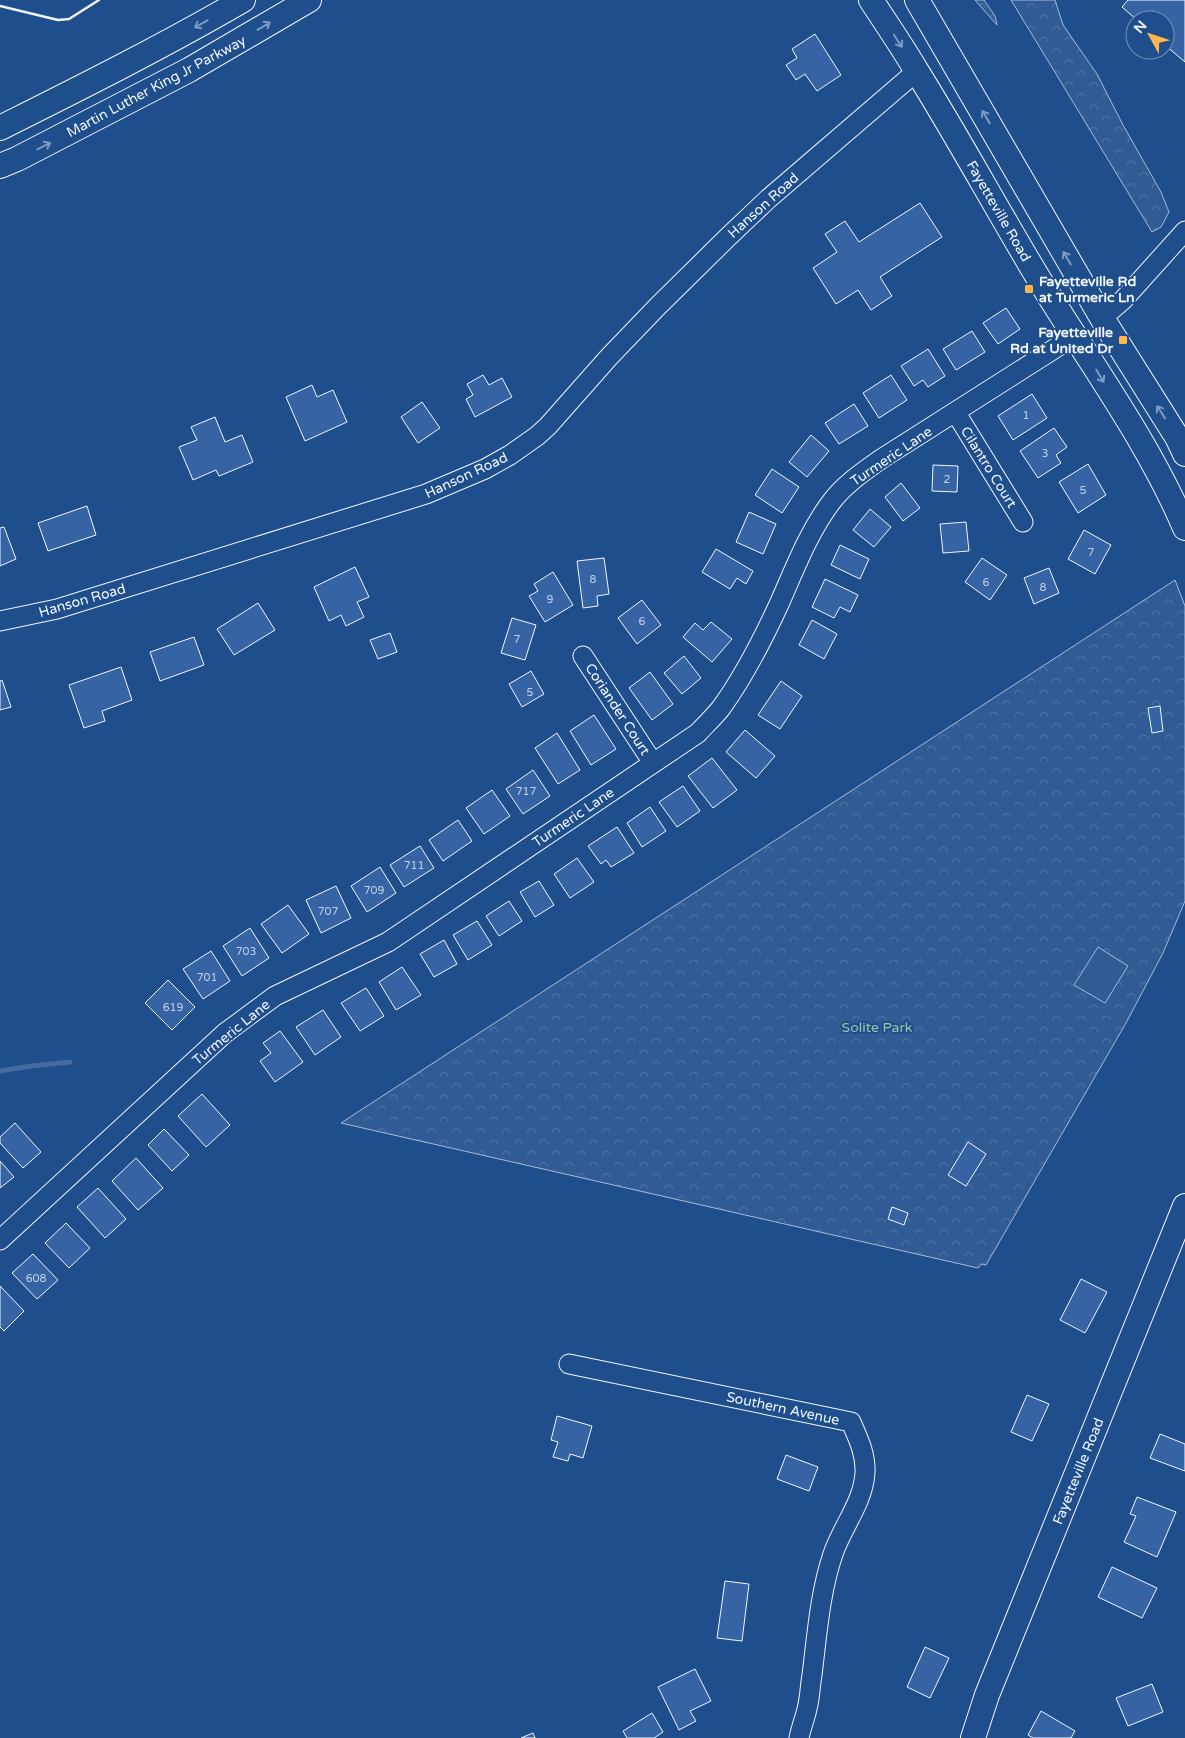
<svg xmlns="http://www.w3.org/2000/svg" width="1185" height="1738" font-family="'Varela Round',sans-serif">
  <defs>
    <pattern id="forest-crowns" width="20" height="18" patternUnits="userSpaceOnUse" patternTransform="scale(1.25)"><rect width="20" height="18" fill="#305b95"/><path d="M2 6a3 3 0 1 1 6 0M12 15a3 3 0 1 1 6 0" fill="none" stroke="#4e73a5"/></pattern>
  </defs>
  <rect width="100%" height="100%" fill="#1f4e8c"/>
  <!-- forest -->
  <path fill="url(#forest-crowns)" stroke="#a8bbd7" d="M975 0H984L995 16 997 25Z
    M1011 0H1055L1063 25 1097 74 1123 125 1161 192 1169 212 1161 227 1152 232Z
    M1175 580 1185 606V901L1163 953 1126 1023 986 1265 982 1264 978 1268 341 1123Z"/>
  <!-- pitch -->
  <path fill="#305b95" stroke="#a8bbd7" d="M1098 947 1128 966 1105 1003 1074 985Z"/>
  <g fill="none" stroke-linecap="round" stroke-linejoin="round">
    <!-- stream -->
    <path stroke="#446ba0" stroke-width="5" d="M0 1071 31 1066 70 1062"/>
  </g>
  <!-- building -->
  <path fill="#3563a3" stroke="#f2f6ff" d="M1128 0H1185V62L1165 45V20H1137L1122 7Z
    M815 34 841 75 817 91 805 74 796 80 786 65 797 58 792 49Z
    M920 203 942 237 880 277 892 296 871 310 858 290 836 304 813 268 837 252 825 234 845 221 859 242Z
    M1006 308 1020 329 998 344 983 323Z
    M972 331 985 352 956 370 943 349Z
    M928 349 945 376 928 387 923 380 914 386 901 366Z
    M483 375 489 385 502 378 512 397 475 417 466 399 473 395 467 384Z
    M891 375 907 400 879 418 863 393Z
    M312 385 317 397 333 390 347 422 305 441 286 397Z
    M1032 394 1047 418 1013 440 998 416Z
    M422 402 440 428 418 443 401 417Z
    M854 404 868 426 839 444 825 423Z
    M215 417 225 442 242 435 253 462 219 476 216 470 193 480 179 447 197 440 191 427Z
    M1054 428 1067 447 1056 455 1061 463 1038 478 1020 451Z
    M811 435 829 451 807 477 789 462Z
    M1088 464 1106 495 1078 513 1059 482Z
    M933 465 958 466 957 492 932 491Z
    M772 469 799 487 782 513 755 495Z
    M901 483 920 508 903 521 885 497Z
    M87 506 96 535 48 551 38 523Z
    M870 509 891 527 874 547 853 530Z
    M749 512 776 524 763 554 736 542Z
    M966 522 969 551 943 553 940 524Z
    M4 527 16 559 0 566V528Z
    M1084 530 1111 545 1095 574 1068 559Z
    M840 545 869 559 860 579 831 565Z
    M716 549 753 571 746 584 737 578 730 589 702 572Z
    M604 558 609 594 597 596 598 606 583 608 577 561Z
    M982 558 1007 575 990 600 965 582Z
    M355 567 369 597 357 602 364 617 346 626 341 615 329 621 314 587Z
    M1049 568 1059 593 1034 604 1024 578Z
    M553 572 573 605 545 622 529 596 538 591 534 584Z
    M825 579 858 595 850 612 840 607 834 618 812 607Z
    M642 600 661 625 637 644 618 618Z
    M258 603 275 630 234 655 217 629Z
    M512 618 536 625 525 660 501 653Z
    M812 620 837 634 824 659 799 645Z
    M711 622 732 639 712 662 683 637 695 623 703 630Z
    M390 633 397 652 378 659 370 640Z
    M194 637 204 665 160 681 150 652Z
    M684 656 701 678 682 694 664 673Z
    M121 667 132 700 102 711 105 721 84 728 69 685Z
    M531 671 544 694 522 707 509 684Z
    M650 672 673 704 652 720 629 688Z
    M2 680 11 707 0 710V681Z
    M781 681 802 696 780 729 758 715Z
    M1160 706 1163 731 1152 733 1148 708Z
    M594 715 616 749 591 765 570 731Z
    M745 730 775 756 756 778 726 752Z
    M557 733 580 770 558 784 535 748Z
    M712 758 737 790 713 808 688 776Z
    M533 770 550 796 523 814 506 789Z
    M683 786 700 811 677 827 659 802Z
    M492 790 510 816 484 834 466 808Z
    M650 807 666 831 642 847 627 823Z
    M458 820 472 841 443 861 429 840Z
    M617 827 634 853 611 867 606 860 601 864 588 846Z
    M420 846 434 868 404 887 390 865Z
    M577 858 594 882 570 898 554 874Z
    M380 867 396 893 367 912 351 886Z
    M539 881 554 905 535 917 520 892Z
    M336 886 351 918 321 933 306 900Z
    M509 901 522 921 499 936 486 916Z
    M288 905 309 934 282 953 261 924Z
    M477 921 492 945 468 960 453 935Z
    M250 928 269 958 242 976 223 946Z
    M444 940 457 964 434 977 420 954Z
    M211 951 230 981 203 999 183 969Z
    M402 967 421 995 396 1010 379 982Z
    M168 980 195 1007 172 1030 145 1003Z
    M366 988 384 1016 360 1031 341 1003Z
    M323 1010 341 1037 315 1055 296 1027Z
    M280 1031 303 1062 275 1082 260 1061 271 1053 263 1043Z
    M202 1094 230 1125 206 1147 178 1116Z
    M15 1123 41 1152 23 1168 0 1143V1137Z
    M164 1129 189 1155 172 1171 148 1145Z
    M968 1142 986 1154 966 1186 948 1175Z
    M136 1158 163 1188 138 1210 112 1181Z
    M0 1161 14 1177 0 1188Z
    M98 1188 126 1219 105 1238 77 1207Z
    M892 1207 908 1213 904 1225 888 1219Z
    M66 1223 90 1248 69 1268 45 1243Z
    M33 1254 58 1280 37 1299 12 1273Z
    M1081 1279 1107 1292 1085 1333 1060 1320Z
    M0 1286 24 1311 4 1331 0 1327Z
    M1027 1395 1049 1404 1032 1441 1011 1432Z
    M557 1416 592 1426 583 1458 570 1454 568 1461 553 1457 558 1442 551 1440Z
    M1160 1434 1185 1444V1471L1150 1458Z
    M786 1455 818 1467 809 1491 777 1479Z
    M1137 1497 1176 1512 1157 1557 1124 1542 1136 1516 1130 1514Z
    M1112 1567 1157 1588 1142 1618 1098 1597Z
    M725 1581 749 1584 742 1641 717 1638Z
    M925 1647 949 1658 930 1698 907 1687Z
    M695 1669 711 1701 690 1711 696 1721 679 1730 658 1687Z
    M1152 1684 1163 1712 1128 1726 1116 1698Z
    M1041 1711 1075 1731 1071 1738H1033L1028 1735Z
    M652 1713 663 1732 654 1738H627L623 1731Z
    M533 1733 535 1738H521Z"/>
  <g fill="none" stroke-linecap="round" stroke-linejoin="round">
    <!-- minor casing -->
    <g stroke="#f2f6ff" stroke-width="21">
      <path id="minor" d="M1102 318 1123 300 1185 231
        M956 413 1023 522
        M0 621 57 609 426 494 485 469 510 455 537 436 548 426 609 357 658 306 728 237 768 199 917 71
        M583 656 653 763
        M0 1240 225 1033 275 996 388 942 698 733C705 725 714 717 721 708 745 675 763 639 780 602 795 568 809 531 832 501 845 484 863 472 881 459L1076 335
        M569 1364 851 1422C858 1438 866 1454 865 1473 863 1503 842 1527 833 1554 820 1592 817 1635 812 1675 810 1686 810 1698 807 1709 805 1718 801 1728 799 1738"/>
    </g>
    <!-- major casing -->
    <g stroke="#f2f6ff" stroke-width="26">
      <path id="major" d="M871 0C886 23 902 46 916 70 961 142 1001 217 1045 289 1093 367 1149 443 1185 528
        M917 0 1102 318 1177 437 1185 454
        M0 128C82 87 164 46 243 0
        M0 166 17 159 189 70 309 0
        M973 1738 987 1695 1185 1206"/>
    </g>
    <!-- minor -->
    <use href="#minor" stroke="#1f4e8c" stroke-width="19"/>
    <!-- major -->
    <use href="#major" stroke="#1f4e8c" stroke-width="24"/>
    <!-- wall -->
    <path stroke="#f2f6ff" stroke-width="2.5" d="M0 6 58 20 69 19 99 0"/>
  </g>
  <!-- one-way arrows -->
  <defs><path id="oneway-shaft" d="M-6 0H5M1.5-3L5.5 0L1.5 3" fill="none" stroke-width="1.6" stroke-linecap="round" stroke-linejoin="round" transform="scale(1.25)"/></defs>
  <g stroke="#7e9ac0">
    <use href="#oneway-shaft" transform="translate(201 24) rotate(151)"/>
    <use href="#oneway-shaft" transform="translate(264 26) rotate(-31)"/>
    <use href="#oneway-shaft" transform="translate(898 41) rotate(57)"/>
    <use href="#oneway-shaft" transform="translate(986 117) rotate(-120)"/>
    <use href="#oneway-shaft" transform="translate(44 146) rotate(-27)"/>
    <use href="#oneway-shaft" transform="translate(1067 258) rotate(-120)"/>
    <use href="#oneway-shaft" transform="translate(1100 376) rotate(59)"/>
    <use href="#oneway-shaft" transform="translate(1161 412) rotate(-122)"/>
  </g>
  <!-- markers -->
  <g fill="#ffb74d" stroke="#1f4e8c" stroke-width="2">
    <rect x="1024" y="284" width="10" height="10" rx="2.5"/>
    <rect x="1118" y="335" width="10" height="10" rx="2.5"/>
  </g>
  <g text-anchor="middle" stroke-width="4" stroke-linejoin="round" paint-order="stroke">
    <!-- number labels -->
    <g font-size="11" fill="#c3d1e8">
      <text x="1026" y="419">1</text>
      <text x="1045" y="457">3</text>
      <text x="947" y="483">2</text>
      <text x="1083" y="494">5</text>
      <text x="1091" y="556">7</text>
      <text x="593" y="583">8</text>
      <text x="986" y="586">6</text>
      <text x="1043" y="591">8</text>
      <text x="550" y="603">9</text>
      <text x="642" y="625">6</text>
      <text x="517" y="643">7</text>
      <text x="530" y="696">5</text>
      <text x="526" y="795">717</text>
      <text x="414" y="869">711</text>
      <text x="374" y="894">709</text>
      <text x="328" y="915">707</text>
      <text x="246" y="955">703</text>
      <text x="207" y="981">701</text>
      <text x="173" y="1011">619</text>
      <text x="36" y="1282">608</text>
    </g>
    <!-- street labels -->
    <g font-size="14" fill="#f2f6ff" stroke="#1f4e8c">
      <text transform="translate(156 86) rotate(-28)" y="5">Martin Luther King Jr Parkway</text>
      <text transform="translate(763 205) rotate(-42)" y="5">Hanson Road</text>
      <text transform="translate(999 211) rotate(60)" y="5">Fayetteville Road</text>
      <text transform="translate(891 456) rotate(-34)" y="5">Turmeric Lane</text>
      <text transform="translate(989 467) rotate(58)" y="5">Cilantro Court</text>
      <text transform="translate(466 475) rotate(-25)" y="5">Hanson Road</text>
      <text transform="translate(82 600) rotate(-16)" y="5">Hanson Road</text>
      <text transform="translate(618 709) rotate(57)" y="5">Coriander Court</text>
      <text transform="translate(573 817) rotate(-34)" y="5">Turmeric Lane</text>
      <text transform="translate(231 1032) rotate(-39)" y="5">Turmeric Lane</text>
      <text transform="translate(783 1408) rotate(12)" y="5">Southern Avenue</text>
      <text transform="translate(1078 1471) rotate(-68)" y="5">Fayetteville Road</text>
    </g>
    <!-- poi labels -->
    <g font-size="14" font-weight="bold" fill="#f2f6ff" stroke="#1f4e8c" text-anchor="start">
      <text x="1039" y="286">Fayetteville Rd<tspan x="1039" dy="16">at Turmeric Ln</tspan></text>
      <text x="1113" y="337" text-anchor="end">Fayetteville<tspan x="1113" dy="16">Rd at United Dr</tspan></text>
    </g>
    <!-- park labels -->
    <g font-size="14" fill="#97c8a6" stroke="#1f4e8c">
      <text x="877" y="1032">Solite Park</text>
    </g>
  </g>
  <!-- north arrow -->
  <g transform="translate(1150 35) rotate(310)"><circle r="24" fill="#1f4e8c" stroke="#7391ba"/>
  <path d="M0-4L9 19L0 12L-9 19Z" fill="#ffb74d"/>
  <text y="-8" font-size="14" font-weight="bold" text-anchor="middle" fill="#f2f6ff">N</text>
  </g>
</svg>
